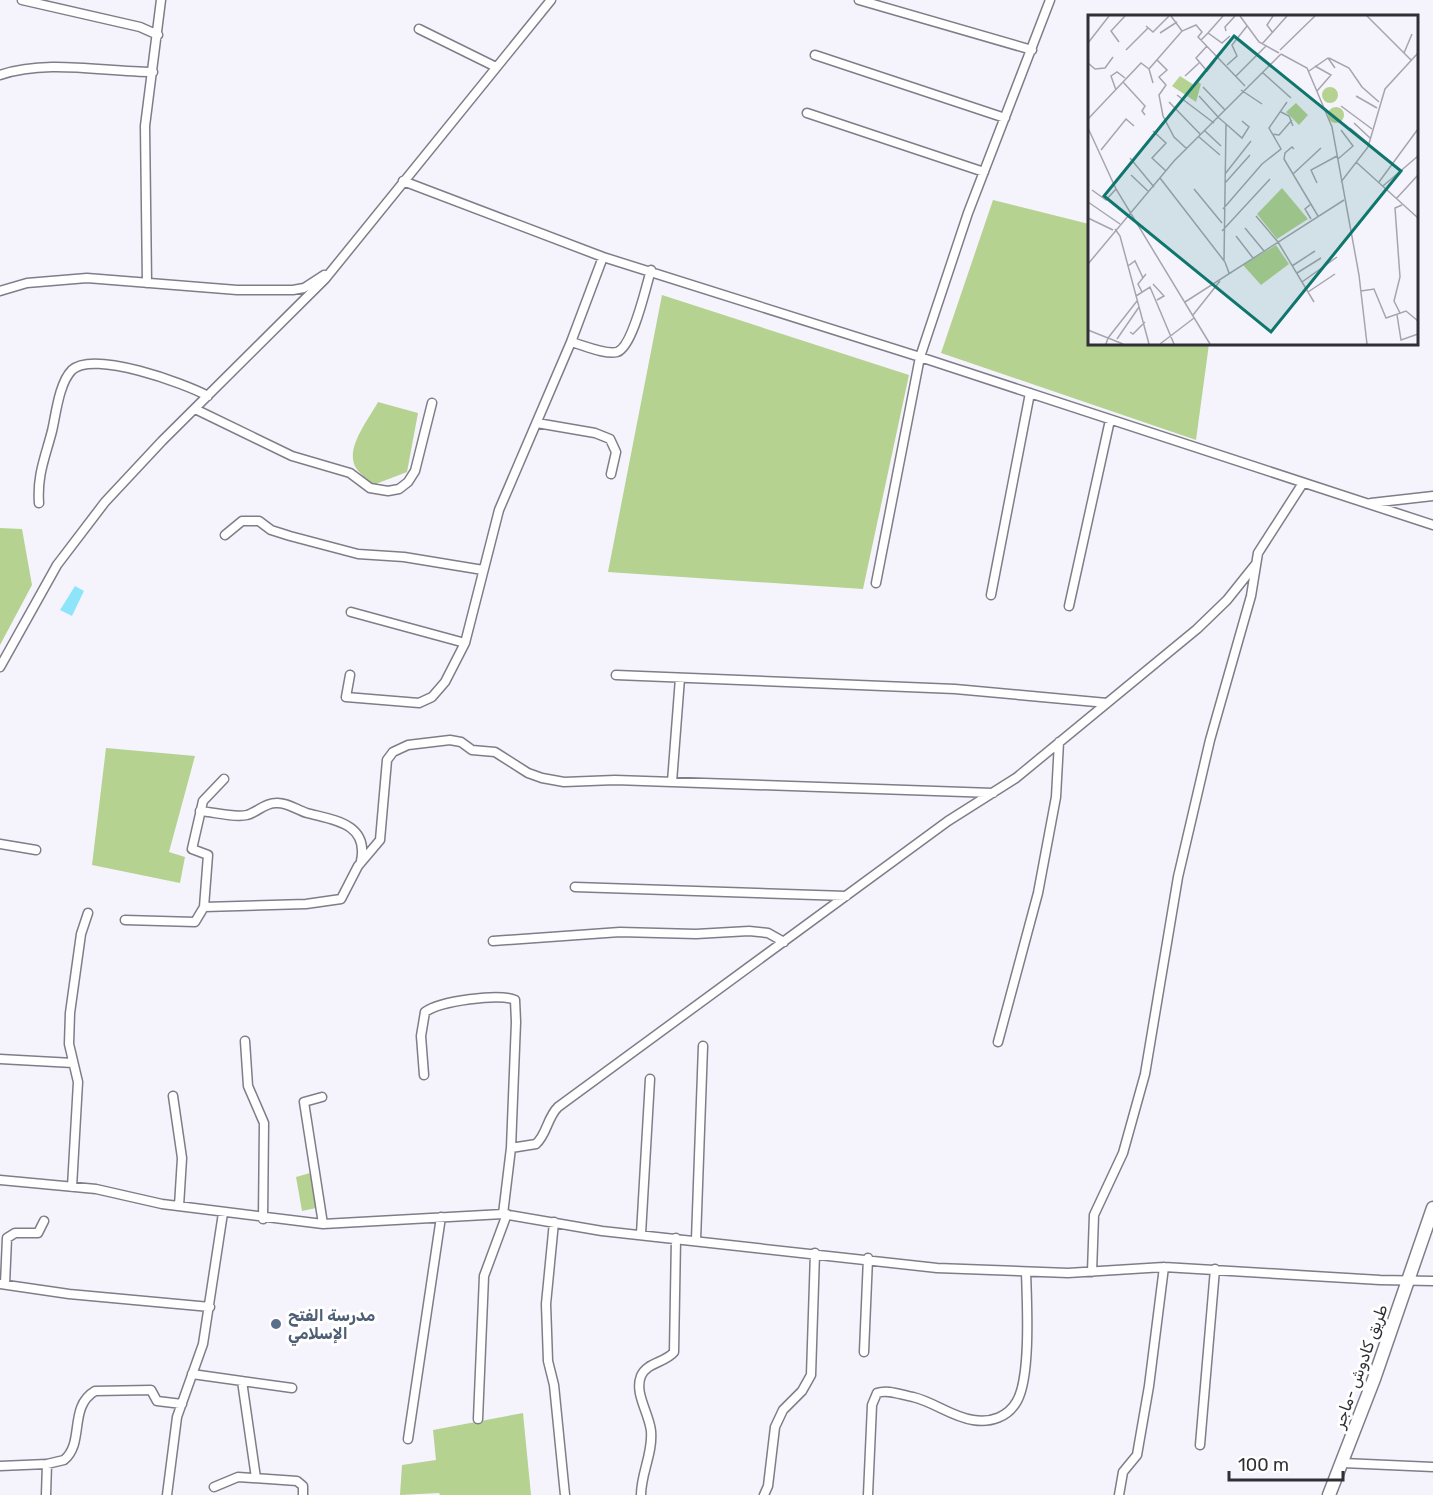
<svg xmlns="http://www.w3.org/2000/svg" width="1433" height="1495" font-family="Rubik,Cairo,sans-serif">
  <rect width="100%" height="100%" fill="#f5f4fd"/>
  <!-- green -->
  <path fill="#b5d290" d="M993 200 1089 224 1090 344H1209L1196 440 941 353Z
    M662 295 909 375 863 589 608 572Z
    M378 402 418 413 407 472 373 485C368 480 360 474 356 468 344 449 369 419 378 402Z
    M0 528 22 529 32 585 0 645Z
    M106 748 195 756 169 852 185 857 180 883 92 865Z
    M317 1171 321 1207 302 1211 296 1177Z
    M523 1413 531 1495H440L439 1493 400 1495 402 1465 436 1460 433 1430Z"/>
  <!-- water -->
  <path fill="#8ee5fa" d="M75 586 84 591 72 616 60 610Z"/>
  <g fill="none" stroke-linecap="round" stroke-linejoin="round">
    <!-- minor casing -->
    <g stroke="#7f7d88" stroke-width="11">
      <path id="minor" d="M22 0 140 27 158 35
        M859 0 1032 50
        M419 29 496 67
        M815 55 1005 118
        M0 75C48 59 103 72 153 72
        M807 113 984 172
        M403 181 603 257 920 357 1433 525
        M147 283 145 126 161 0
        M0 291 27 283 87 278 237 290H293L304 288 324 275
        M571 342C583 345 605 355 617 352 633 347 646 286 651 270
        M195 409 292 456 350 473 370 488 388 491 399 489 408 482 415 471 432 403
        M537 423 595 433 610 439 616 452 611 474
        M39 503C37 475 45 458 52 431 56 414 59 383 72 370 93 350 184 383 208 396
        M1371 503 1433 496
        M225 535 242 521H259L271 530 290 536 358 554 404 557 483 570
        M876 583 920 357 968 213 1050 0
        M991 595 1030 393
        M1069 606 1110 420
        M351 612 465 643
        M0 667 57 565 105 502 162 441 325 279 551 0
        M350 675 346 697 419 703 432 697 445 682 465 643 499 510 571 342 603 257
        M616 675 955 689 1107 703
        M672 782 680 678
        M200 811C214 812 234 818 247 815 258 812 264 803 276 803 287 802 297 810 307 813 333 820 369 823 361 861
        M0 844 36 850
        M575 887 846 896
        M204 907 208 855 192 849 203 801 224 779
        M125 920 195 922 204 907 306 904 341 899 358 866 380 840 387 760 393 752 408 745 450 740 461 742 472 750 495 752 528 773 542 778 564 782 615 780 993 793
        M493 941 620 932 696 934 749 931 768 933 784 942
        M245 1041 248 1086 264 1123 263 1219
        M998 1042 1038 893 1056 797 1059 742
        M0 1059 73 1063
        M424 1075 421 1036 425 1012C440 1001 499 993 515 1000L516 1022 511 1148
        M173 1096 182 1158 179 1206
        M322 1097 304 1102 323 1224
        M0 1180 96 1189 162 1204 323 1224 503 1214 602 1231 937 1268 1068 1273 1164 1267 1380 1280 1433 1281
        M72 1187 78 1082 69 1044 70 1013 81 934 88 913
        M503 1214 511 1148 536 1144C547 1134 547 1118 558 1107L948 821 1016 778 1197 629 1227 600 1255 565
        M554 1222 546 1304 548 1361 554 1385 565 1495
        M641 1234 650 1079
        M696 1240 703 1046
        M1092 1272 1094 1215 1123 1153 1145 1074 1178 877 1210 740 1251 596 1258 553 1303 483
        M0 1284 69 1294 210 1307
        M5 1284 7 1238 15 1233H38L44 1221
        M864 1352 868 1258
        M192 1374 292 1388
        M242 1381 256 1478
        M478 1419 484 1276 507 1214
        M408 1439 441 1217
        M1200 1445 1215 1269
        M1343 1463 1433 1467
        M0 1466 47 1464 64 1460C85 1443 68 1407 95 1391L151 1390 157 1401 182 1404
        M214 1487 238 1477 297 1481 303 1486V1495
        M46 1495 47 1464
        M167 1495 177 1417 203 1344 223 1213
        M641 1495C641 1473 653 1454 651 1431 649 1413 634 1393 641 1376 647 1362 665 1363 674 1352L676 1238
        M764 1495 768 1486 775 1427 783 1410 802 1391 811 1375 815 1253
        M868 1495 872 1405 877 1393C888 1389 901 1395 913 1397 934 1402 952 1417 973 1420 991 1423 1008 1417 1017 1401 1031 1376 1027 1303 1026 1272
        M1119 1495 1123 1472 1137 1455 1149 1386 1164 1267"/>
    </g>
    <!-- highway casing -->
    <g stroke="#7f7d88" stroke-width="15">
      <path id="highway" d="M1329 1495 1374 1379 1433 1208"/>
    </g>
    <!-- minor -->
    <use href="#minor" stroke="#fff" stroke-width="8"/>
    <!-- highway -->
    <use href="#highway" stroke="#fff" stroke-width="12"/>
  </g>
  <!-- markers -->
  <circle fill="#5c6f8a" stroke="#fff" stroke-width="2" cx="276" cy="1324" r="6"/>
  <g text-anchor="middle" stroke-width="6" stroke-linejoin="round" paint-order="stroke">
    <!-- service labels -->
    <g font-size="16" font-weight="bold" fill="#4e5e75" stroke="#fff" text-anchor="start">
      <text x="288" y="1321">مدرسة الفتح<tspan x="288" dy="18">الإسلامي</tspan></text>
    </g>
    <!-- street labels -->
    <g font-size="16" fill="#302f34" stroke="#fff">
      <text transform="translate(1360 1366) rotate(-70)" y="6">طريق كادوش -ماجر</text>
    </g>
  </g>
  <!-- overview -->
  <g transform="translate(1088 15)">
    <rect width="330" height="330" fill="#f5f4fd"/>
    <path d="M92 61 106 70 109 66 113 69 108 87 84 71ZM234 80a8 8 0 1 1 16 0a8 8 0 1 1-16 0ZM208 88 220 100 211 110 198 97ZM240 100a8 8 0 1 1 16 0a8 8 0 1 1-16 0ZM194 173 220 204 189 224 169 199ZM188 230 201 249 173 270 155 250Z" fill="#b5d290"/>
    <path fill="none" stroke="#a6a5ad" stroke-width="1.5" d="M83 1 94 16M152 1 171 27 191 38M279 1 323 45M58 11 65 17 81 1M138 16 137 12 147 1M72 18 89 7M120 18 135 1M185 18 179 10 185 1M113 25 120 18 134 28 142 21M31 27 23 16 37 1M0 28 21 1M174 29 199 1M119 31 108 43 119 56 127 46M38 35 60 13M192 35 227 1M316 38 324 19M193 39 219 53 244 112 271 260 279 329M241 43 261 53 274 72 291 87M69 45 79 55 71 62 78 70 71 80 75 101 86 122 99 134M0 48 7 54 17 53 25 42M139 50 149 41 144 30 159 11M227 51 243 60 229 76M221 56 240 43 247 53M174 57 203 83M97 61 111 48M148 61 178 31M35 67 57 91 54 96 57 100M65 68 61 54 94 16 108 10 114 17 110 22 157 71M115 72 137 95M28 75 23 61 29 57 37 63M153 75 174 89M89 80 126 108M111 81 131 103M268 81 289 93M81 87 113 120M253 91 284 114M193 97 201 101 205 111M131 103 138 109 136 246M0 104 53 48 61 54M266 108 282 123M138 109 154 123 161 112 154 106M0 113 28 174 122 329M262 113 281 129M65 116 78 128 64 143 78 156M117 116 133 131M184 119 191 120 204 105M111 122 132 140M206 134 204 132 197 138 196 144 230 201M13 135 38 104 46 111M42 143 66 172M250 144 265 131 253 115M268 147 330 203M137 159 163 126M205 159 233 133M43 160 61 177M72 163 137 247 141 258M253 167 280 132 297 74 330 38M291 167 330 114M137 168 162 140M229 168 223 155 249 141M295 171 330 141M106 174 134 208M4 175 18 185 28 174M308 184 330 160M0 187 32 209M223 189 217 194 223 204M135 194 174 149 193 134 181 113 199 87M168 201 190 227 226 287M0 203 25 215M157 213 176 236M27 214 32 221 61 329M134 216 182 164M148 221 165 243M0 249 86 146 193 39M40 251 47 246 55 263M204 251 227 236M209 258 233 243M214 267 249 242M65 269 76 281 69 285M273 276 286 274 298 303 318 296 330 306M54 277 50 269 58 259M220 277 247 259M48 281 62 272 86 329M97 287 256 185M312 298 306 286 312 262 307 193 314 190M105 300 132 266M309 300 313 325 330 319M0 315 20 323 18 329M42 317 45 319 57 307M29 324 51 292M35 329 20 323 49 286M72 329 106 303"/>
    <path fill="#0f766e" fill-opacity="0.15" stroke="#0f766e" stroke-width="3" d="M146 21 313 156 183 317 16 181Z"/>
    <rect width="330" height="330" fill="none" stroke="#302f34" stroke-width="3"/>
  </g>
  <!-- scale -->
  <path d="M1229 1471v9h114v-9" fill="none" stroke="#302f34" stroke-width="3"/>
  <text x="1238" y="1471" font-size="18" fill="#302f34" stroke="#ffffff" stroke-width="4.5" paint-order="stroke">100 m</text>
</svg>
